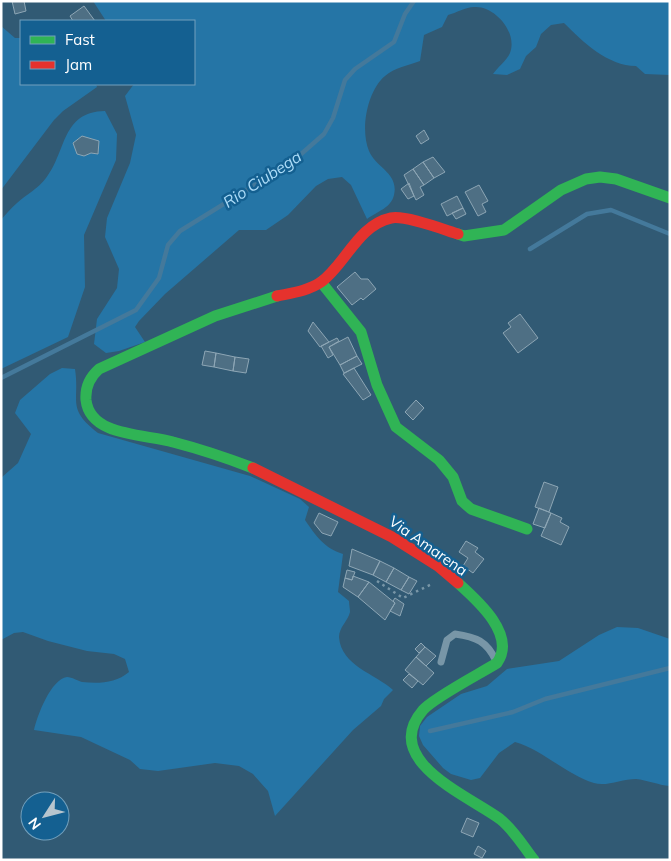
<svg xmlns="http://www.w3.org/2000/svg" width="671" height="861" font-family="Mulish,sans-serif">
  <rect width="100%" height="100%" fill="#315a74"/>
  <!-- green -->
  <path fill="#2575a6" d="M93 1H670V75L645 74 636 66C608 66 583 42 564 23L551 25 541 34 536 47 526 56 520 69 507 75 493 74C497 68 507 60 510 53 518 32 494 5 474 7 466 7 456 13 448 15L442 27 424 35 420 61C409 65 394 68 385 76 367 91 360 130 369 151 376 168 399 173 394 195 391 208 378 211 367 219L351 185 342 177 328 179 316 186 288 215 266 230H239L165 294 139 321 135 327 145 342 119 351 106 353 94 344 97 319 117 288 119 269 105 237 107 218 130 163 136 135 125 96 134 84H194V21H106Z
    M1 26 15 38H21V84H96L97 87 63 111 54 120 1 190Z
    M105 111 117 134 116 160 84 235 85 287 68 337 1 369V220C6 214 11 208 17 203 27 194 38 189 46 178 67 151 61 112 105 111Z
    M62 368 75 369C80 402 66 408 98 433L250 476 300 499 309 507 305 520C316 536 324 548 343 554L338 592 349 601C349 604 350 609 350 612 348 621 339 627 339 637 341 666 376 674 393 690L384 699 381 706 353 730 275 816 268 791 253 774 239 766 215 763 158 771 140 769 130 760 81 737 34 730C37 716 51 679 67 677 72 677 78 681 82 682 99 684 116 683 129 672L125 659 114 654 87 651 48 641 23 632 14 633 1 640V478L18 463 31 434 15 413 20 400 50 374Z
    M617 627 638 628 670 639V786C658 785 647 780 636 779 622 779 606 787 594 783 565 774 543 750 515 742L499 753 480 778 471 780 451 774 443 768 423 745 419 736 420 726 427 717 461 694 487 686 507 669 559 661 599 635Z"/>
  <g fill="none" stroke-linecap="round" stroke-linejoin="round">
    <!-- stream -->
    <path stroke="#44799b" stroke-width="4.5" d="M530 249 587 214 611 210 670 234
      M1 378 136 310 159 278 168 245 180 231 292 162 324 134 333 118 345 80 355 69 394 42 405 14 414 1
      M430 731 513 712 545 699 670 668"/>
  </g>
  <!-- building -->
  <path fill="#4e6f84" stroke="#8da6b5" d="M12 1H24L26 11 15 14Z
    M84 6 95 21H73L70 16Z
    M424 130 429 139 421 144 416 136Z
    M82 136 99 141 98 154 91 153 84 156 77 154 73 143Z
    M433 157 445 172 434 178 423 162Z
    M423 162 434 178 424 185 413 169Z
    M413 169 424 185 420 187 424 195 416 200 404 175Z
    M409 183 414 196 408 199 401 189Z
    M479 185 488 201 482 204 486 212 478 216 465 192Z
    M457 196 463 208 447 216 441 204Z
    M463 208 466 214 456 219 452 213Z
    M355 272 361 279H368L376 289 363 300 361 298 352 305 337 287Z
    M520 314 538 338 518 353 503 333 511 327 508 323Z
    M313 322 329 342 320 347 308 331Z
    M348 337 357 356 340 365 329 347Z
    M337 338 339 341 329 347 333 355 328 358 321 346Z
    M205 351 216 353 214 367 202 365Z
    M216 353 235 357 233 371 214 367Z
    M357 356 362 364 344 373 340 365Z
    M235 357 249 359 246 373 233 371Z
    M354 368 371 395 363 400 343 374Z
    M416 400 424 408 413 420 405 412Z
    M544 482 558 487 549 512 535 507Z
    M539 508 551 513 545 528 533 524Z
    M319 513 338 522 331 536 322 533 314 523Z
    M551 513 562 518 560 522 569 527 561 545 541 536Z
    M466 541 478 548 475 552 484 559 473 573 463 566 468 558 459 552Z
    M352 549 380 561 373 575 349 566Z
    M380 561 394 568 386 582 373 575Z
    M394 568 409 577 401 590 386 582Z
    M347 570 355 572 352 580 345 578Z
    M353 576 369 582 358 597 343 587 345 578 352 580Z
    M409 577 417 581 409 594 401 590Z
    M369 582 395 603 385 620 358 597Z
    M395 598 404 604 400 616 390 611 395 603 393 601Z
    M421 643 425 647 419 653 415 649Z
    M425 647 436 656 426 666 416 657Z
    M416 657 434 673 423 685 405 670Z
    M409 674 418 681 412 688 403 680Z
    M467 818 479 823 473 837 461 832Z
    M478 846 486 851 482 858 474 854Z"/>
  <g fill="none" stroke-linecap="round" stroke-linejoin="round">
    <!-- path -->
    <path stroke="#7896a7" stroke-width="2.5" stroke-dasharray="2.5 4" stroke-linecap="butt" d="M377 581 403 598 432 584"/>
    <!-- lane -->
    <path stroke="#7896a7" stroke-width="7" d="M441 662 447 640 455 634C476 637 487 641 496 661"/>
    <!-- fast -->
    <path stroke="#30b455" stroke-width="11" d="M458 234 464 236 504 230 561 190 586 179 600 177 616 179 670 198
      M321 282 361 332 377 385 396 427 439 460 453 477 462 501 471 509 527 529
      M253 468C227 458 200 449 173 442 146 434 90 437 86 400 85 387 90 377 99 369L215 316 277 296
      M458 583C477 600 517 635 497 663 481 673 433 698 423 710 380 760 467 795 500 819 514 830 523 846 534 860"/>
    <!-- jam -->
    <path stroke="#e5322d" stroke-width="11" d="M277 296C291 293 308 291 321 282 345 265 358 225 391 218 405 215 442 229 458 234
      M253 468 392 537 438 566 458 583"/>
  </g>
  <g text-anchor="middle" stroke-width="5" stroke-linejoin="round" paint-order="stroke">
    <!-- street labels -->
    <g font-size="15" fill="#fff" stroke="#146091">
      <text transform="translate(428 546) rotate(35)" y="5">Via Amarena</text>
    </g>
    <!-- water labels -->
    <g font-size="16" font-style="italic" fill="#acdcf8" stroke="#146091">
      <text transform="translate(262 179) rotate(-33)" y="6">Rio Ciubega</text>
    </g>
  </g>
  <!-- border -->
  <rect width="671" height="861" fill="none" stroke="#ffffff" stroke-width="5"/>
  <!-- legend -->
  <rect x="20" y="20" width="175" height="65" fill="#146091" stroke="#72a0bd"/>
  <rect x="30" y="36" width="25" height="8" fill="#30b455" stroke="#72a0bd"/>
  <text x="65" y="45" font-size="15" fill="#ffffff">Fast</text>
  <rect x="30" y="61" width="25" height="8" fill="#e5322d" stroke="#72a0bd"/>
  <text x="65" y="70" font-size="15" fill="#ffffff">Jam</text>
  <!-- north arrow -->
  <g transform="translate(45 816) rotate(234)"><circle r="24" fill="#146091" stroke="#72a0bd"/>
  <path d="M0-4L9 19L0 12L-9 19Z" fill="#b7c5ce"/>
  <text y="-8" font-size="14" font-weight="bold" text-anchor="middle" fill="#ffffff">N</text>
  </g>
</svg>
